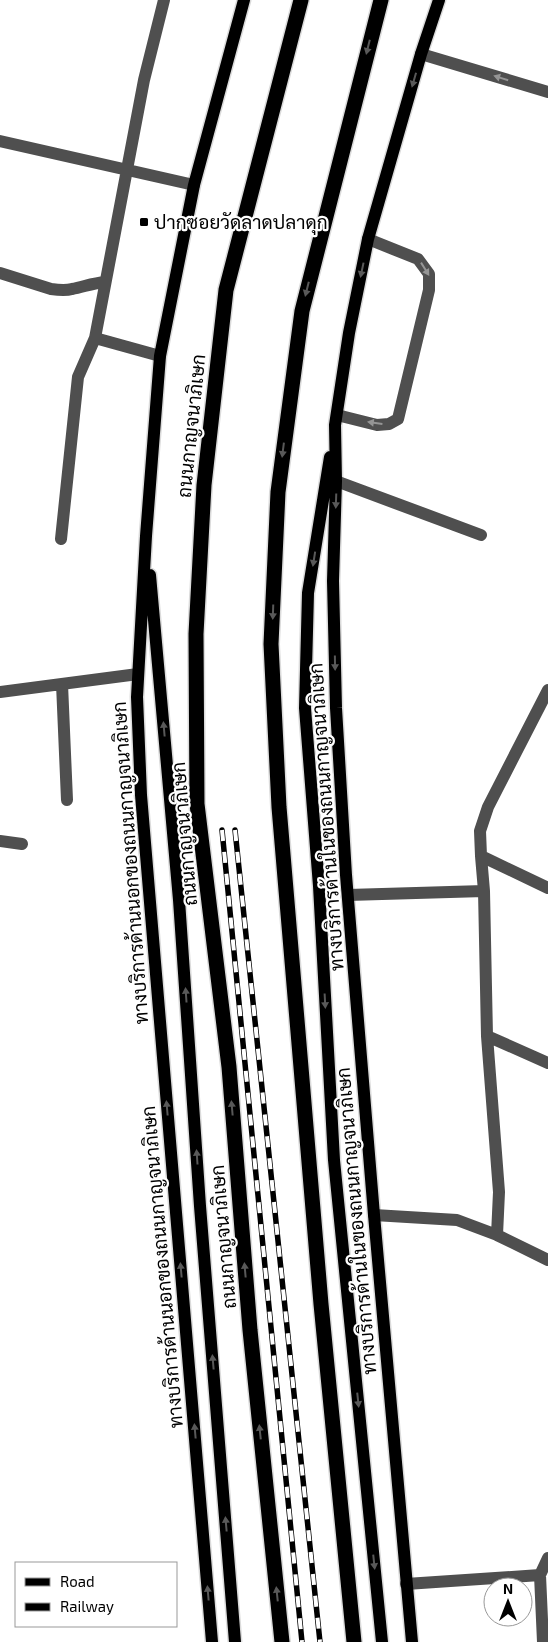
<svg xmlns="http://www.w3.org/2000/svg" width="548" height="1642" font-family="'Exo 2',Sarabun,sans-serif">
  <rect width="100%" height="100%" fill="#fff"/>
  <g fill="none" stroke-linecap="round" stroke-linejoin="round">
    <!-- major casing -->
    <g stroke="#dbdbdb" stroke-width="15">
      <path id="major" d="M330 457 308 593 305 708 319 886 334 1160 382 1642
        M150 575 179 900 200 1206 235 1642
        M212 1642 141 795 137 697 146 536 160 356 194 185 244 0
        M412 1642 374 1215 346 875 336 708 333 581 336 481 335 425 349 333 368 239 421 54 439 0"/>
    </g>
    <!-- highway casing -->
    <g stroke="#dbdbdb" stroke-width="18">
      <path id="highway" d="M282 1642 250 1330 229 1067 197 804 196 634 204 485 226 290 301 0
        M354 1642 321 1304 279 807 271 644 278 492 302 311 381 0"/>
    </g>
    <!-- minor -->
    <path stroke="#4f4f4f" stroke-width="12" d="M421 54 548 92
      M0 141 194 185
      M0 273 51 289C58 290 65 291 72 289 83 287 93 283 105 282
      M160 356 95 338 144 80 164 0
      M337 415 377 425 389 424 398 419 429 290V274L418 259 368 239
      M336 481 481 535
      M61 539 78 377 95 338
      M62 684 67 800
      M0 692 138 674
      M0 841 22 844
      M481 856 548 888
      M348 895 484 891
      M487 1036 548 1063
      M374 1215 457 1220 497 1235 548 1260
      M497 1235 499 1192 487 1036 484 891 481 856 480 831 488 807 548 690
      M540 1575 543 1642
      M406 1584 540 1575 548 1558"/>
    <!-- major -->
    <use href="#major" stroke="#000" stroke-width="12"/>
    <!-- highway -->
    <use href="#highway" stroke="#000" stroke-width="15"/>
    <!-- rail casing -->
    <g stroke="#000" stroke-width="5.5">
      <path id="rail" d="M222 830 302 1642
        M235 830 320 1642"/>
    </g>
    <!-- rail -->
    <use href="#rail" stroke="#fff" stroke-width="4" stroke-dasharray="11" stroke-linecap="butt"/>
  </g>
  <!-- one-way arrows -->
  <defs><path id="oneway-solid" d="M-6-.8H1V-3.2L6.5 0L1 3.2V.8H-6Z" transform="scale(1.25)"/></defs>
  <g fill="#595959">
    <use href="#oneway-solid" transform="translate(368 47) rotate(104)"/>
    <use href="#oneway-solid" transform="translate(414 80) rotate(106)"/>
    <use href="#oneway-solid" transform="translate(362 270) rotate(102)"/>
    <use href="#oneway-solid" transform="translate(307 289) rotate(104)"/>
    <use href="#oneway-solid" transform="translate(283 450) rotate(97)"/>
    <use href="#oneway-solid" transform="translate(336 501) rotate(92)"/>
    <use href="#oneway-solid" transform="translate(314 559) rotate(99)"/>
    <use href="#oneway-solid" transform="translate(273 612) rotate(92)"/>
    <use href="#oneway-solid" transform="translate(335 663) rotate(89)"/>
    <use href="#oneway-solid" transform="translate(164 729) rotate(-95)"/>
    <use href="#oneway-solid" transform="translate(186 995) rotate(-94)"/>
    <use href="#oneway-solid" transform="translate(325 1001) rotate(87)"/>
    <use href="#oneway-solid" transform="translate(167 1108) rotate(-95)"/>
    <use href="#oneway-solid" transform="translate(232 1108) rotate(-95)"/>
    <use href="#oneway-solid" transform="translate(197 1157) rotate(-94)"/>
    <use href="#oneway-solid" transform="translate(181 1270) rotate(-95)"/>
    <use href="#oneway-solid" transform="translate(245 1270) rotate(-95)"/>
    <use href="#oneway-solid" transform="translate(213 1362) rotate(-95)"/>
    <use href="#oneway-solid" transform="translate(358 1400) rotate(84)"/>
    <use href="#oneway-solid" transform="translate(195 1431) rotate(-95)"/>
    <use href="#oneway-solid" transform="translate(260 1432) rotate(-96)"/>
    <use href="#oneway-solid" transform="translate(226 1524) rotate(-95)"/>
    <use href="#oneway-solid" transform="translate(374 1562) rotate(84)"/>
    <use href="#oneway-solid" transform="translate(208 1593) rotate(-95)"/>
    <use href="#oneway-solid" transform="translate(277 1594) rotate(-96)"/>
  </g>
  <g fill="#959595">
    <use href="#oneway-solid" transform="translate(501 78) rotate(-163)"/>
    <use href="#oneway-solid" transform="translate(425 269) rotate(58)"/>
    <use href="#oneway-solid" transform="translate(375 423) rotate(-172)"/>
  </g>
  <!-- markers -->
  <rect fill="#000" stroke="#fff" stroke-width="2" x="139" y="217" width="10" height="10" rx="2.5"/>
  <g text-anchor="middle" stroke-width="4.5" stroke-linejoin="round" paint-order="stroke">
    <!-- poi labels -->
    <g font-size="19" fill="#000" stroke="#fff" text-anchor="start">
      <text x="154" y="229">ปากซอยวัดลาดปลาดุก</text>
    </g>
    <!-- street labels -->
    <g font-size="19" fill="#000" stroke="#fff">
      <text transform="translate(191 426) rotate(-84)" y="7">ถนนกาญจนาภิเษก</text>
      <text transform="translate(326 817) rotate(-94)" y="7">ทางบริการด้านในของถนนกาญจนาภิเษก</text>
      <text transform="translate(184 834) rotate(-95)" y="7">ถนนกาญจนาภิเษก</text>
      <text transform="translate(130 863) rotate(-94)" y="7">ทางบริการด้านนอกของถนนกาญจนาภิเษก</text>
      <text transform="translate(356 1221) rotate(-95)" y="7">ทางบริการด้านในของถนนกาญจนาภิเษก</text>
      <text transform="translate(223 1237) rotate(-95)" y="7">ถนนกาญจนาภิเษก</text>
      <text transform="translate(162 1267) rotate(-95)" y="7">ทางบริการด้านนอกของถนนกาญจนาภิเษก</text>
    </g>
  </g>
  <!-- legend -->
  <rect x="15" y="1562" width="162" height="65" fill="#ffffff" stroke="#999999"/>
  <rect x="25" y="1578" width="25" height="8" fill="#000000" stroke="#999999"/>
  <text x="60" y="1587" font-size="15" fill="#000000">Road</text>
  <rect x="25" y="1603" width="25" height="8" fill="#000000" stroke="#999999"/>
  <text x="60" y="1612" font-size="15" fill="#000000">Railway</text>
  <!-- north arrow -->
  <g transform="translate(508 1602)"><circle r="24" fill="#ffffff" stroke="#999999"/>
  <path d="M0-4L9 19L0 12L-9 19Z" fill="#000000"/>
  <text y="-8" font-size="14" font-weight="bold" text-anchor="middle" fill="#000000">N</text>
  </g>
</svg>
